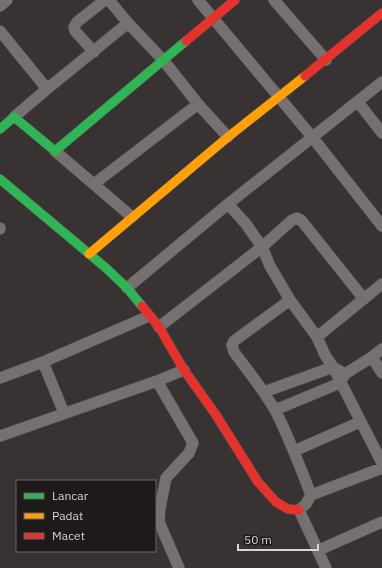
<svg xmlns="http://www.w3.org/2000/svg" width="382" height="568" font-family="'IBM Plex Sans',sans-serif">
  <rect width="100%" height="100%" fill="#383332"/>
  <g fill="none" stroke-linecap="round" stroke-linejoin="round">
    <!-- street casing -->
    <g stroke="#54504f" stroke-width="12">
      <path id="street" d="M109 0 128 23
        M198 0 313 138 382 226
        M274 0 326 60
        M0 6 7 0
        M0 31 47 89 14 117
        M94 52 75 31 74 27 77 22 105 0
        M47 89 128 23 164 61 198 104 228 137
        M358 102 382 133
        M55 151 132 217
        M94 184 198 104
        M228 204 246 224 262 247 270 266 290 300 317 337
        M0 228V229
        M382 284 317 337 325 355 333 367 382 463
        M127 288 228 204 382 82
        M290 300 234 341 232 345 234 352C248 371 263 389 275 410 289 437 300 466 311 495L306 504 299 510 326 568
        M159 327 262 247 292 220 297 218 301 220 364 299
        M372 357 382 373
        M43 362 64 413
        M0 378 43 362 149 316
        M157 381 193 443 189 453 166 478 160 508 159 522 179 568
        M341 381 345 374 372 357 382 349
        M264 392 333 367 345 374
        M275 410 340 383
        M0 436 157 381 184 370
        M294 451 360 422
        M311 495 382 468
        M319 550 382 522"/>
    </g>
    <!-- fast casing -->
    <g stroke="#54504f" stroke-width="10">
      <path id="fast" d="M0 129 14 117 55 151 186 41
        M0 179 106 268 127 288 142 306"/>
    </g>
    <!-- slow casing -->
    <g stroke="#54504f" stroke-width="10">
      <path id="slow" d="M89 254 228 137 305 76"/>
    </g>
    <!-- jam casing -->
    <g stroke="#54504f" stroke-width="10">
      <path id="jam" d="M186 41 235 0
        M305 76 382 13
        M142 306 159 327 184 370 216 415 258 482 276 502 288 509 299 510"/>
    </g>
    <!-- street -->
    <use href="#street" stroke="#757171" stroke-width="11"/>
    <!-- fast -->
    <use href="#fast" stroke="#30b455" stroke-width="9"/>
    <!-- slow -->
    <use href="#slow" stroke="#ff9f0a" stroke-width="9"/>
    <!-- jam -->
    <use href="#jam" stroke="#e5322d" stroke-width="9"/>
  </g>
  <!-- legend -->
  <rect x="16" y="480" width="140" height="72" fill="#1e1a1a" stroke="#696464"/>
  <rect x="24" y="493" width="20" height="6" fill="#30b455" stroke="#696464"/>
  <text x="52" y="500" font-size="12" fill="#dad4d3">Lancar</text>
  <rect x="24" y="513" width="20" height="6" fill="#ff9f0a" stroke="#696464"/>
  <text x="52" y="520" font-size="12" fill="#dad4d3">Padat</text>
  <rect x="24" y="533" width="20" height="6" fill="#e5322d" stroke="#696464"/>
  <text x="52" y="540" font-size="12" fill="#dad4d3">Macet</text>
  <!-- scale -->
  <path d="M238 544v6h80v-6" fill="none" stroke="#dad4d3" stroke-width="2"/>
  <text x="244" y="544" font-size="12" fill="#dad4d3" stroke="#1e1a1a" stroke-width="3" paint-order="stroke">50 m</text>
</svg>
